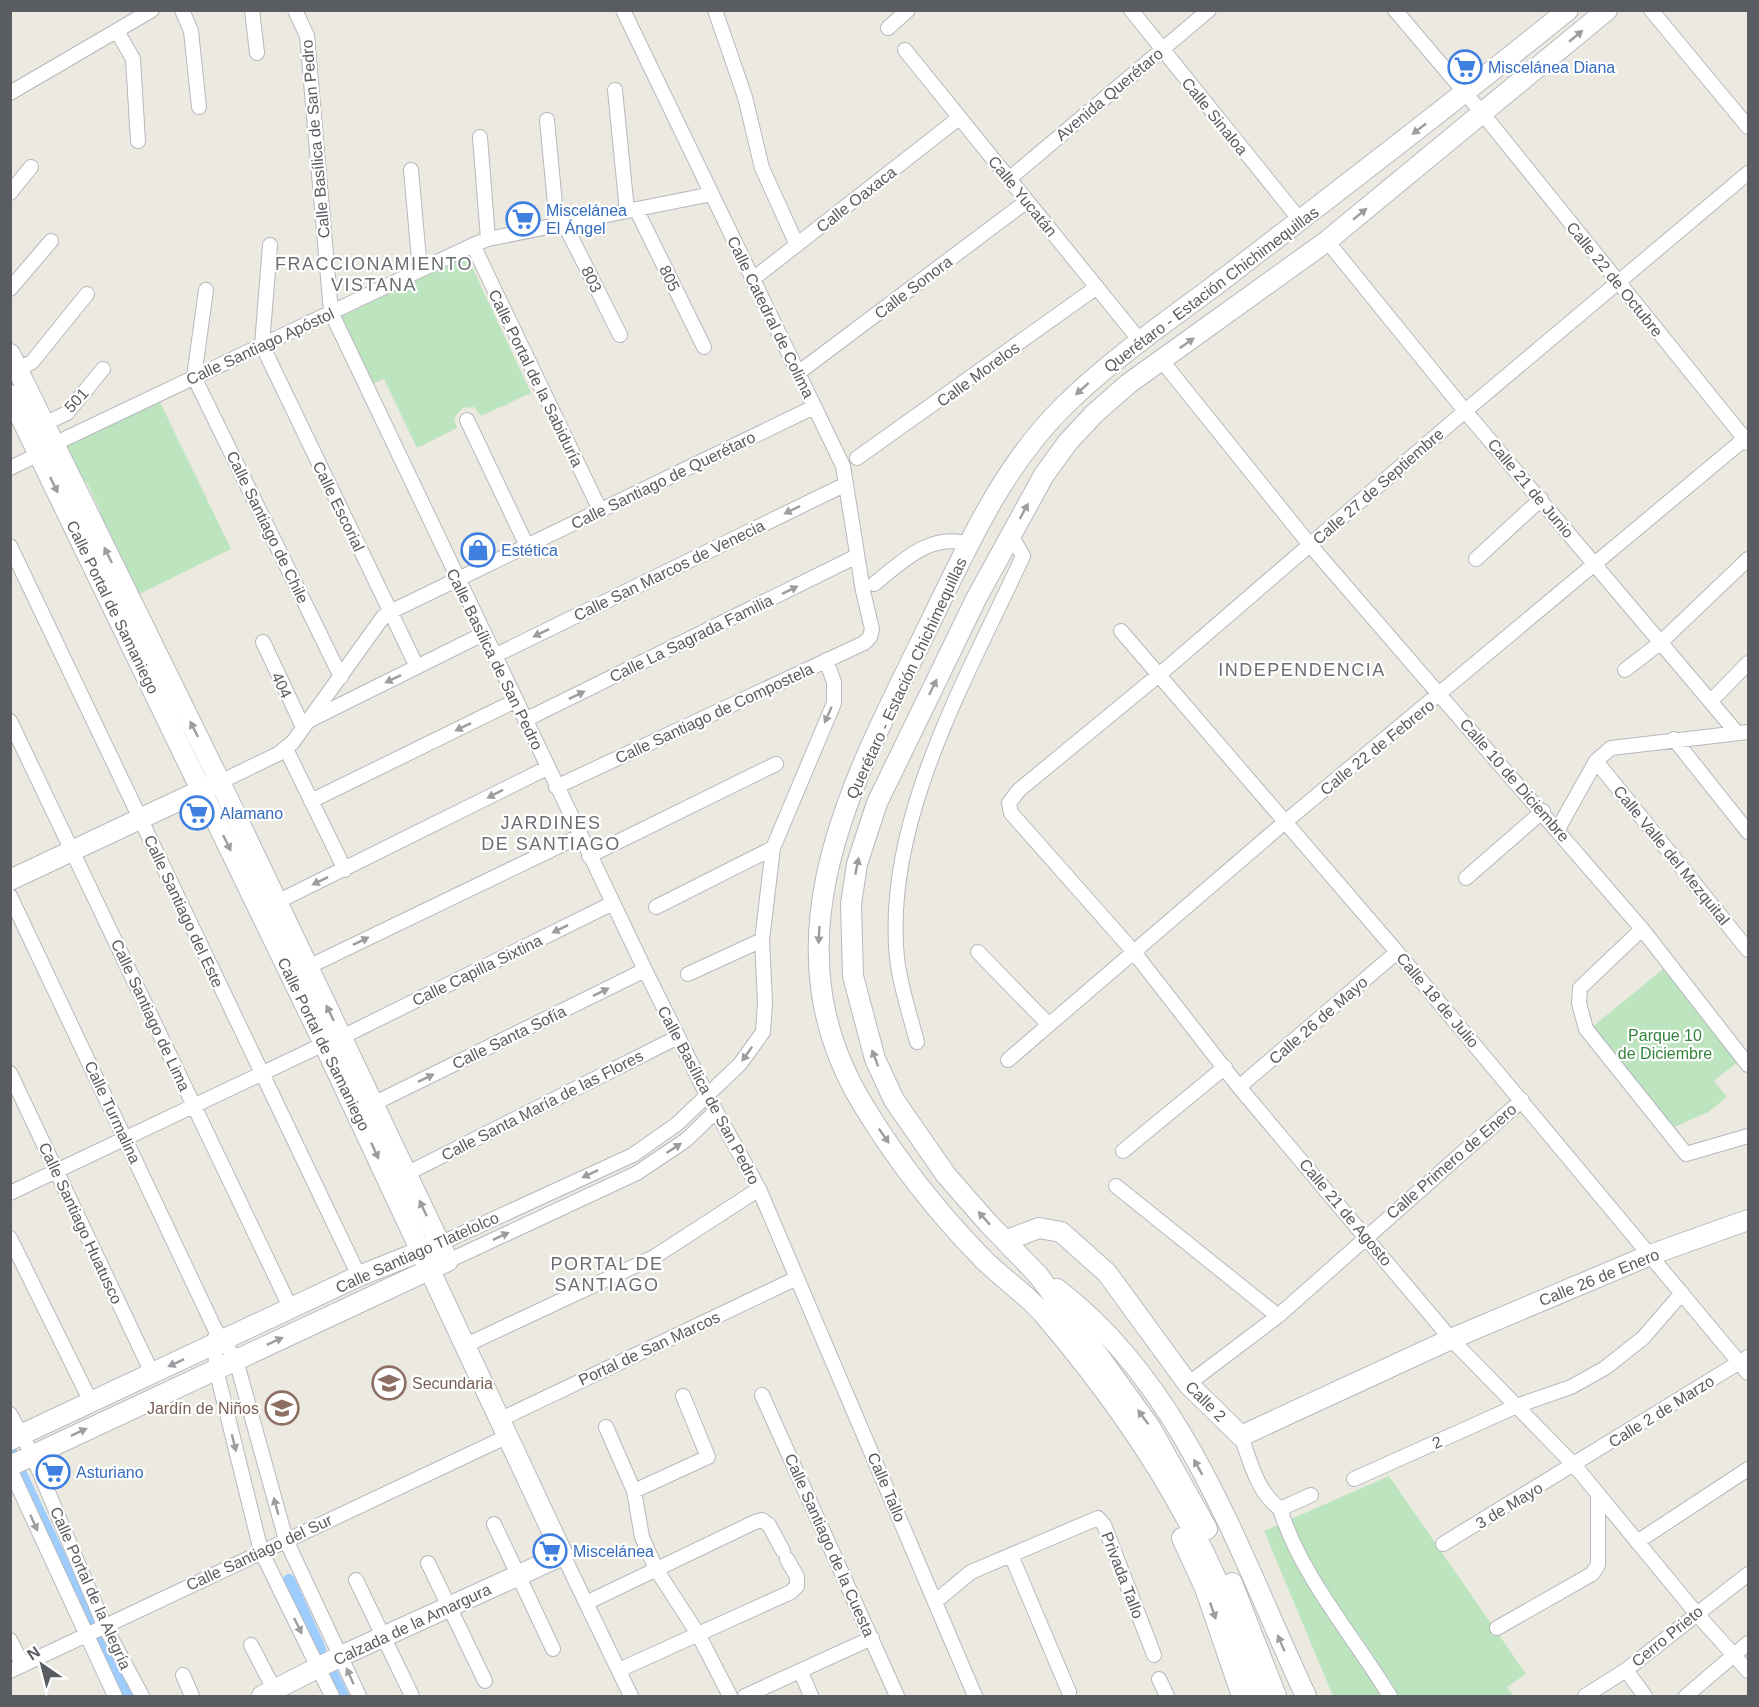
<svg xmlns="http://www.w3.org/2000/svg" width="1759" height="1707" font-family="Arial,sans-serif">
  <rect width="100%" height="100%" fill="#eceae0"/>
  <!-- green -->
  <path fill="#bce4bf" d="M467 256 531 393 481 416 474 407 463 408 454 418 457 428 417 448 384 379 372 384 340 317Z
    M159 400 231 549 133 597 107 541 100 511 87 483 73 468 63 447Z
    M1663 969 1739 1061 1714 1081 1727 1097 1708 1112 1672 1128 1591 1028Z
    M1389 1476 1526 1674 1507 1687 1514 1696H1333L1264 1531Z"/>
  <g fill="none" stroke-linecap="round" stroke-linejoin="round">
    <!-- canal -->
    <path stroke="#9dcdfe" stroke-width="12" d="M10 1450 90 1621
      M289 1580 320 1649
      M96 1634 129 1696
      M332 1673 343 1696"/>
    <!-- street casing -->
    <g stroke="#b6b8bd" stroke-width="16">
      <path id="street" d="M182 10 191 31 199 107
        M252 10 257 53
        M295 10 307 36 331 312 645 970 707 1095 759 1189 975 1696
        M715 10 745 97 762 168 797 245
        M1131 10 1300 220
        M1395 10 1483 114 1748 443
        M1651 10 1748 127
        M888 28 908 10
        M117 31 133 59 138 141
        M905 50 1141 342
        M615 90 627 211
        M10 93 152 10
        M547 120 557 225
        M480 137 488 239
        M411 170 420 270
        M1748 173 1465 411 1160 674 1019 790 1009 803 1011 813 1133 951 1239 1087 1451 1339 1575 1466 1696 1613 1748 1671
        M1009 179 1209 10
        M10 193 31 167
        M636 209 704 347
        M564 223 620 335
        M1327 241 1465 411 1737 733
        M270 245 262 345 417 667
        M473 245 600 510
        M753 279 959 118
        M10 289 51 241
        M206 290 194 377 341 677
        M1162 361 1310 545 1642 929 1748 1065
        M18 369 32 362 87 294
        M798 373 1027 201
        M467 420 527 546
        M44 424 67 413 103 369
        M54 444 473 245 488 239 712 194
        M857 458 1097 287
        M10 468 39 454
        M10 546 359 1276
        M1476 559 1541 499
        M874 584C902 562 930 532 969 544
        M1121 631 1397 952 1748 1373
        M263 642 303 727
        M494 656 844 485
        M1625 670 1660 643 1748 559
        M1711 701 1748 663
        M310 720 483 634
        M525 720 857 556
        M10 721 291 1309
        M1674 739 1748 832
        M286 749 345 870
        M1596 761 1748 950
        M220 782 278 754 293 742 383 617 390 612 814 407
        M556 787 864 643 870 637 872 629 863 591 843 466 623 10
        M311 801 515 701
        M1558 829 1596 761 1611 748 1748 732
        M589 856 776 764
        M1466 878 1543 811
        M10 896 215 1329 236 1360 286 1540 359 1696
        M277 902 547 768
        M656 907 773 848
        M1642 929 1580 988 1579 1003 1586 1029 1686 1154 1748 1136
        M978 952 1049 1025
        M308 967 580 836
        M688 974 762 940
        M342 1037 613 903
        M917 1042C910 1015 900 986 897 958 883 821 968 676 1023 556L1011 535
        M1008 1060 1285 822 1748 436
        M10 1073 152 1373
        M1239 1087 1397 952
        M373 1104 645 970
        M1123 1151 1225 1067
        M406 1174 678 1037
        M1116 1186 1278 1316
        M10 1193 324 1044
        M10 1238 91 1402
        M439 1244 633 1155 677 1124 740 1064 763 1032 765 1002 762 940 773 848 834 703V682L826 660
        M448 1261 637 1173 686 1140 716 1111
        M215 1337 216 1369 261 1551 332 1696
        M464 1346 654 1257 759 1189
        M1188 1384 1278 1316 1522 1100
        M762 1395 897 1696
        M10 1414 32 1454 104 1625 142 1696
        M501 1419 797 1278
        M606 1427 634 1491 642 1537 656 1569 698 1634 730 1696
        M1241 1436C1251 1463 1256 1490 1280 1509L1311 1495
        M10 1469 115 1696
        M1354 1479 1519 1405 1571 1387 1605 1368 1643 1338 1682 1293
        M634 1491 708 1457 683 1396
        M1280 1509C1302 1578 1353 1635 1390 1696
        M494 1524 553 1649
        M1637 1542 1748 1469
        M1443 1544 1748 1357
        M563 1555 631 1696
        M1011 1555 1069 1692
        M428 1563 485 1681
        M356 1580 412 1696
        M936 1601 971 1572 1098 1518 1104 1525 1154 1655
        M586 1603 755 1522 762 1520 769 1525 783 1551
        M1497 1628 1592 1574 1598 1565V1495
        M10 1640 23 1665
        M251 1645 275 1691
        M619 1670 791 1592 797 1586V1577L787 1559
        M1626 1670 1645 1696
        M10 1671 508 1436
        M801 1672 811 1696
        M183 1675 192 1696
        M1159 1679 1167 1696
        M745 1696 872 1638
        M1585 1696 1626 1670 1748 1574
        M1686 1696 1748 1643"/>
    </g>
    <!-- secondary casing -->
    <g stroke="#b6b9bf" stroke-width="22">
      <path id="secondary" d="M10 354 220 782 448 1261 10 1466
        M10 395 324 1044 563 1555 341 1656 262 1696
        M10 880 212 785
        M1007 1240 1039 1228 1061 1232 1107 1273 1188 1384 1241 1436 1451 1339 1650 1255 1748 1220
        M1057 1289C1187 1388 1239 1554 1306 1696
        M10 1440 359 1276 434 1246
        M1207 1529 1150 1427 1101 1359 1038 1275 988 1223 946 1175 894 1100 875 1059 853 976 851 904 857 864 877 803 976 599 1044 475 1068 442 1094 414 1128 384 1327 241 1607 10
        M1182 1538 1205 1588 1242 1696
        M1232 1583 1276 1696
        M1260 1696C1244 1649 1228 1602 1206 1557 1165 1470 1109 1391 1046 1317 1028 1295 1004 1280 983 1259 939 1214 898 1162 865 1108 761 941 854 779 929 625 966 549 1002 467 1063 407 1113 357 1174 317 1230 274 1343 187 1457 100 1568 10"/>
    </g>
    <!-- street -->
    <use href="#street" stroke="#fff" stroke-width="14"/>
    <!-- secondary -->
    <use href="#secondary" stroke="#fff" stroke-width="20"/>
  </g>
  <!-- one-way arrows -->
  <defs><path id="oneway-solid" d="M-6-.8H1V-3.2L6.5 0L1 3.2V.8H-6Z" transform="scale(1.5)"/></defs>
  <g fill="#9b9da0">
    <use href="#oneway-solid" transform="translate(1576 36) rotate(-40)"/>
    <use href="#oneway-solid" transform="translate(1419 129) rotate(142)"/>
    <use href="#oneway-solid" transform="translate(1360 214) rotate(-39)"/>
    <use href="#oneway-solid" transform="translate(1187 343) rotate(-35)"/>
    <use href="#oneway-solid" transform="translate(1082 389) rotate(138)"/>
    <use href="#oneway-solid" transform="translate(54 485) rotate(64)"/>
    <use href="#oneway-solid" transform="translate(792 510) rotate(154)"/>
    <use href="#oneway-solid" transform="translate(1024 511) rotate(-62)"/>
    <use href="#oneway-solid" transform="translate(108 555) rotate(-116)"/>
    <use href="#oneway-solid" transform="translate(790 590) rotate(-26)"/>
    <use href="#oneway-solid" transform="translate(541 633) rotate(154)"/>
    <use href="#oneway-solid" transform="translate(393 679) rotate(154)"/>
    <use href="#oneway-solid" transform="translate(933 687) rotate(-64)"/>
    <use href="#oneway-solid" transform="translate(577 695) rotate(-26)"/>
    <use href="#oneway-solid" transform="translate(828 715) rotate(114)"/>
    <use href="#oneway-solid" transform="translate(463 727) rotate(154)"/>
    <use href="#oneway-solid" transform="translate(194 729) rotate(-117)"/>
    <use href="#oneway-solid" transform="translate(495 794) rotate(153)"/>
    <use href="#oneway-solid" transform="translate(227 843) rotate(64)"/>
    <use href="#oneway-solid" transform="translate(857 866) rotate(-79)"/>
    <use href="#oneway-solid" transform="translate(320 881) rotate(154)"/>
    <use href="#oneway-solid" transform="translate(560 929) rotate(154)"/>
    <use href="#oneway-solid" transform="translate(819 935) rotate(93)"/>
    <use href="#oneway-solid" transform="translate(361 941) rotate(-26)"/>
    <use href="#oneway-solid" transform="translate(601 992) rotate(-26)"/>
    <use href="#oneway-solid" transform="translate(330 1013) rotate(-116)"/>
    <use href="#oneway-solid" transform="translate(747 1054) rotate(125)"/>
    <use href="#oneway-solid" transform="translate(875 1058) rotate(-111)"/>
    <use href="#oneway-solid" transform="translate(426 1078) rotate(-26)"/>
    <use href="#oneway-solid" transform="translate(884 1136) rotate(55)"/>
    <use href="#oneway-solid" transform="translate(674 1148) rotate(-33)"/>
    <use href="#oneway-solid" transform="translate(375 1151) rotate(65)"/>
    <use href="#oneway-solid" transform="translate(590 1174) rotate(155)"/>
    <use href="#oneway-solid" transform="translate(423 1208) rotate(-115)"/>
    <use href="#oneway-solid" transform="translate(984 1218) rotate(-132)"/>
    <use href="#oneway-solid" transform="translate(501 1236) rotate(-25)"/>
    <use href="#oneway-solid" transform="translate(275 1341) rotate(-25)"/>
    <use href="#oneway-solid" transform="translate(176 1363) rotate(155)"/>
    <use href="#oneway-solid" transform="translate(1143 1417) rotate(-126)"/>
    <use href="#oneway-solid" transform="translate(79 1432) rotate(-25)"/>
    <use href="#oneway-solid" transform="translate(234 1443) rotate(76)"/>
    <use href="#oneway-solid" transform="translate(1198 1467) rotate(-119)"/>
    <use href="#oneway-solid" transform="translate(276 1506) rotate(-105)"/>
    <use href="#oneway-solid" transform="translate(34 1523) rotate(66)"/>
    <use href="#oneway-solid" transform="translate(1213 1611) rotate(71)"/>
    <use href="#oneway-solid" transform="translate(298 1626) rotate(64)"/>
    <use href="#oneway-solid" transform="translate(1281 1643) rotate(-113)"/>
    <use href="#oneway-solid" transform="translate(350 1676) rotate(-114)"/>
  </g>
  <!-- icons -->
  <defs>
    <g id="supermarket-ring" transform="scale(1.725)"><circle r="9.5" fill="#fff" stroke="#3f7fe0" stroke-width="1.5"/><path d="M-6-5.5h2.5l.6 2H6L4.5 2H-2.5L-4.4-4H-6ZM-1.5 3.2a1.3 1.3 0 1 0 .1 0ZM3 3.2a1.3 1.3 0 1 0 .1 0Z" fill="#3f7fe0"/></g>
    <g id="shop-ring" transform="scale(1.725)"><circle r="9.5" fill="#fff" stroke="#3f7fe0" stroke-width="1.5"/><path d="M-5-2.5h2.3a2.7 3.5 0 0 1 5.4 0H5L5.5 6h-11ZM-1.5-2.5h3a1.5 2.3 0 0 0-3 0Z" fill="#3f7fe0"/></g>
    <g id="school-ring" transform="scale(1.725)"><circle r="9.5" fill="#fff" stroke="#8d6e63" stroke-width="1.5"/><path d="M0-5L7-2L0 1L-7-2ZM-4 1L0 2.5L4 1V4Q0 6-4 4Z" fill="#8d6e63"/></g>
  </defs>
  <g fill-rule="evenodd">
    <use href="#supermarket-ring" x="1465" y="67"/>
    <use href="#supermarket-ring" x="523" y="219"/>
    <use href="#shop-ring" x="478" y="550"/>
    <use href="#supermarket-ring" x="197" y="813"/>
    <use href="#school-ring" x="389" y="1383"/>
    <use href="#school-ring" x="282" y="1408"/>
    <use href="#supermarket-ring" x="53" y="1472"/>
    <use href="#supermarket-ring" x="550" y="1551"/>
  </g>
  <g text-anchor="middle" stroke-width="4.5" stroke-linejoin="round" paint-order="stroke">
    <!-- shop labels -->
    <g font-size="16" fill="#366cbe" stroke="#fff" text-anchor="start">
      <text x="1488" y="73">Miscelánea Diana</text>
      <text x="546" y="216">Miscelánea<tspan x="546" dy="18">El Ángel</tspan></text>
      <text x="501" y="556">Estética</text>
      <text x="220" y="819">Alamano</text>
      <text x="76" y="1478">Asturiano</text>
      <text x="573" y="1557">Miscelánea</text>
    </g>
    <!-- street labels -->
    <g font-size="16" fill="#595c61" stroke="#fff">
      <text transform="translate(1109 94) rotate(-40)" y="6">Avenida Querétaro</text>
      <text transform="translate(1215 116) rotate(51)" y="6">Calle Sinaloa</text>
      <text transform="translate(315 139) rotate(-95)" y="6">Calle Basílica de San Pedro</text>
      <text transform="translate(1023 196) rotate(51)" y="6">Calle Yucatán</text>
      <text transform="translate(856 199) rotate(-38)" y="6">Calle Oaxaca</text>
      <text transform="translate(670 278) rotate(64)" y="6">805</text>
      <text transform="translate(592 279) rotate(64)" y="6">803</text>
      <text transform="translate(1615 279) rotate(51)" y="6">Calle 22 de Octubre</text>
      <text transform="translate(913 287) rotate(-37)" y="6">Calle Sonora</text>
      <text transform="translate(1211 289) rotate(-37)" y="6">Querétaro - Estación Chichimequillas</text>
      <text transform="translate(771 317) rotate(64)" y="6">Calle Catedral de Colima</text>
      <text transform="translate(260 346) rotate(-25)" y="6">Calle Santiago Apóstol</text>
      <text transform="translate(978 374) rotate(-36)" y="6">Calle Morelos</text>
      <text transform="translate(536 378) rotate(64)" y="6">Calle Portal de la Sabiduría</text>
      <text transform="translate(76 400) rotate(-47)" y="6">501</text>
      <text transform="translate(663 480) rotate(-26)" y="6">Calle Santiago de Querétaro</text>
      <text transform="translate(1378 486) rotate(-41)" y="6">Calle 27 de Septiembre</text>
      <text transform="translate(1531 488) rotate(50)" y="6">Calle 21 de Junio</text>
      <text transform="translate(339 506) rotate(64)" y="6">Calle Escorial</text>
      <text transform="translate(268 527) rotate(64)" y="6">Calle Santiago de Chile</text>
      <text transform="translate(669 570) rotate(-26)" y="6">Calle San Marcos de Venecia</text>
      <text transform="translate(113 607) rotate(64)" y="6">Calle Portal de Samaniego</text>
      <text transform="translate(691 638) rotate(-26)" y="6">Calle La Sagrada Familia</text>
      <text transform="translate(495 659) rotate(64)" y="6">Calle Basílica de San Pedro</text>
      <text transform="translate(906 678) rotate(-65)" y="6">Querétaro - Estación Chichimequillas</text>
      <text transform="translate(282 685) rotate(65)" y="6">404</text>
      <text transform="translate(714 713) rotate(-25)" y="6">Calle Santiago de Compostela</text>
      <text transform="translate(1377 747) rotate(-39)" y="6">Calle 22 de Febrero</text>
      <text transform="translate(1515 780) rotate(49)" y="6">Calle 10 de Diciembre</text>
      <text transform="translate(1672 855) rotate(51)" y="6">Calle Valle del Mezquital</text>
      <text transform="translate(184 911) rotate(65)" y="6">Calle Santiago del Este</text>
      <text transform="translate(477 970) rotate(-26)" y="6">Calle Capilla Sixtina</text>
      <text transform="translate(1438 1000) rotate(50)" y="6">Calle 18 de Julio</text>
      <text transform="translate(151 1015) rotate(65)" y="6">Calle Santiago de Lima</text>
      <text transform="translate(1318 1020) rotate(-41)" y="6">Calle 26 de Mayo</text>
      <text transform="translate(509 1037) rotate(-26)" y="6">Calle Santa Sofía</text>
      <text transform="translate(324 1044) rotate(64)" y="6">Calle Portal de Samaniego</text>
      <text transform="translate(709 1095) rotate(62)" y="6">Calle Basílica de San Pedro</text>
      <text transform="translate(542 1105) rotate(-27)" y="6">Calle Santa María de las Flores</text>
      <text transform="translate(113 1112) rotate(65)" y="6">Calle Turmalina</text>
      <text transform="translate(1451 1161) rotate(-41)" y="6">Calle Primero de Enero</text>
      <text transform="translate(1346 1212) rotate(50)" y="6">Calle 21 de Agosto</text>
      <text transform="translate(81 1223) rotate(65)" y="6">Calle Santiago Huatusco</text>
      <text transform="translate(417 1252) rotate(-24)" y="6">Calle Santiago Tlatelolco</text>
      <text transform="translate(1599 1277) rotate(-22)" y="6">Calle 26 de Enero</text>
      <text transform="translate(649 1348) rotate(-25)" y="6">Portal de San Marcos</text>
      <text transform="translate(1206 1401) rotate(45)" y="6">Calle 2</text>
      <text transform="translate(1661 1411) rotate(-32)" y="6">Calle 2 de Marzo</text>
      <text transform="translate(1437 1442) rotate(-24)" y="6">2</text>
      <text transform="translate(887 1487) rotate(67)" y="6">Calle Tallo</text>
      <text transform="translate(1509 1505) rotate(-31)" y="6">3 de Mayo</text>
      <text transform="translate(830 1545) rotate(66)" y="6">Calle Santiago de la Cuesta</text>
      <text transform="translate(259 1552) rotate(-25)" y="6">Calle Santiago del Sur</text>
      <text transform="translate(1123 1575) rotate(69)" y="6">Privada Tallo</text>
      <text transform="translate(91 1588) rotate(66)" y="6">Calle Portal de la Alegría</text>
      <text transform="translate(412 1624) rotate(-25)" y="6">Calzada de la Amargura</text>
      <text transform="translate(1667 1636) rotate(-39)" y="6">Cerro Prieto</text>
    </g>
    <!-- park labels -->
    <g font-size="16" fill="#35843e" stroke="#fff">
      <text x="1665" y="1041">Parque 10<tspan x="1665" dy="18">de Diciembre</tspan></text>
    </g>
    <!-- education labels -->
    <g font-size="16" fill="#785e54" stroke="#fff" text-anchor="start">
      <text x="412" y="1389">Secundaria</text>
      <text x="259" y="1414" text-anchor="end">Jardín de Niños</text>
    </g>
    <!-- neighbourhood labels -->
    <g font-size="18" letter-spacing="1.5" fill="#6a6e73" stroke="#fff">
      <text x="374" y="270">FRACCIONAMIENTO<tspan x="374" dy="21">VISTANA</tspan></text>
      <text x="1302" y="676">INDEPENDENCIA</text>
      <text x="551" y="829">JARDINES<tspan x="551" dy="21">DE SANTIAGO</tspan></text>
      <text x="607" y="1270">PORTAL DE<tspan x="607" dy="21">SANTIAGO</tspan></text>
    </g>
  </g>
  <!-- border -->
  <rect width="1759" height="1707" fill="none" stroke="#595c61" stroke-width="24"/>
  <!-- north arrow -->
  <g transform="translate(42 1665) rotate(325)" stroke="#ffffff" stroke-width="4.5" paint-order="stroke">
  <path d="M0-4.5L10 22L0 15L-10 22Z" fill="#595c61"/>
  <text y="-9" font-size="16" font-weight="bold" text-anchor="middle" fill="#595c61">N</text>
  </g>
</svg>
